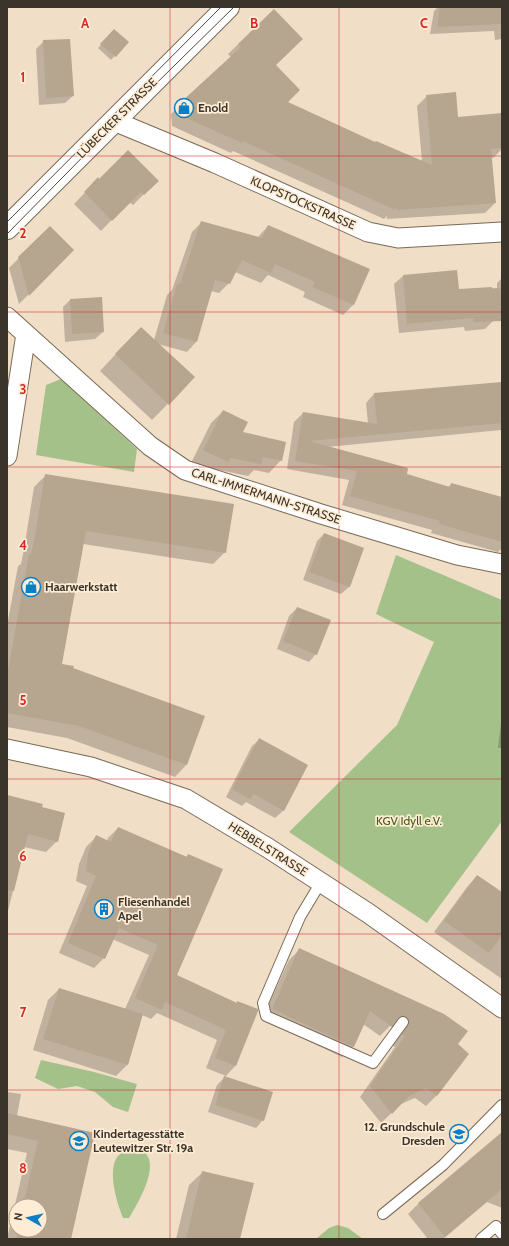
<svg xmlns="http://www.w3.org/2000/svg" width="509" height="1246" font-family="Cabin,sans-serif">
  <rect width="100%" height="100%" fill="#f0dec7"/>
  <!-- green -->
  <path fill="#a5c18a" d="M61 379 137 449 134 472 36 455 46 385Z
    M396 555 502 600V821L427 923 289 832 397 725 434 642 376 614Z
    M41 1060 94 1072 137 1084 128 1112 113 1107 95 1092 77 1086 58 1089 35 1078Z
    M129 1149C134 1150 139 1149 144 1152 161 1165 137 1205 129 1218H123C117 1203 108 1174 116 1159 118 1154 124 1152 129 1149Z
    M337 1225 348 1228 363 1239H316L329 1228Z"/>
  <!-- shadow -->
  <path fill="#0003" fill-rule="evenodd" d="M438 7H502V39L495 40 494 31 430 34 434 11Z
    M274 10 275 65 286 102 375 143 422 161 417 106 427 96 458 118 502 133V149L493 158H491L495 203 485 213 387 219V216L384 219 233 151 231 153 172 126 171 114 231 57 228 54Z
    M111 34 128 42 111 60 98 48Z
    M44 41 73 96 65 103 39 105 36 49Z
    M98 179 99 180 157 181 133 205 129 202 101 231 74 204Z
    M202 222 258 237 268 226 368 269 353 305 343 315 303 297 305 292 268 275 261 283 235 272 229 283 219 293 211 291 196 342 187 352 158 344 194 377 152 420 100 371 125 344 154 340 167 295 172 290 192 232Z
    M50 227 73 250 19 304 9 268Z
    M403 276 458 290 497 288V283L502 278V312L485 329 465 331 464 327 399 333 394 284Z
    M70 300 103 332 95 339 65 342 63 307Z
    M502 383 501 430 327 447 405 475 448 487 452 484 502 515V548L498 552 431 533 432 530 342 505 349 480 287 469 294 422 303 413 368 424 366 403 374 394Z
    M223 411 241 433 281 460 269 473 254 470 248 476 219 470 214 474 191 463 211 423Z
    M45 476 225 552 213 564 83 544 61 664 204 717 186 765 175 777 67 738 7 727V626L18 566 21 564 24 549 34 487Z
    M324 534 363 548 349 587 341 594 303 580 317 541Z
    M297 608 316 654 309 662 277 649 289 616Z
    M502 715V748H498Z
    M260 739 307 766 283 811 275 818 246 802 242 806 226 797 252 746Z
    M7 798 41 808 57 841 46 852 24 847 7 915Z
    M118 828 186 857 188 855 176 976 236 1004 237 1002 236 1065 226 1076 206 1068 217 1040 157 1013 151 1019 142 1015 127 1065 116 1076 33 1050 48 1000 59 989 125 1009 149 955 112 939 104 958 94 968 59 953 87 886 76 881 79 864 86 847 96 837 107 841 108 838Z
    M477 876 502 893V979L434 932 467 887Z
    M299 950 457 1044 468 1054 436 1096 426 1106 415 1098 401 1104 381 1123 360 1097 395 1047 392 1045 399 1034 396 1027 390 1026 380 1036 363 1024 353 1047 342 1057 262 1019 289 960Z
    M225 1077 263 1120 256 1128 208 1112 217 1085Z
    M7 1092 21 1094 17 1116 94 1134 70 1239H7L27 1153 7 1149ZM16 1206H40V1230H16Z
    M502 1133V1208L487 1202 443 1239H428L408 1214 419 1203Z
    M203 1172 239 1239H176L189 1185Z"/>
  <!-- building -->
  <path fill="#b6a58f" d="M440 7H502V24L437 27Z
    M274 9 303 39 276 65 300 90 288 102 375 142 376 141 432 165 426 95 456 92 458 117 502 113V148L491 149 496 203 397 210 396 206 395 210 243 141 242 143 182 116 180 103 241 47 238 44Z
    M114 29 129 42 116 57 100 44Z
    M70 39 74 96 46 98 43 40Z
    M128 150 159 181 144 195 141 192 112 221 84 192 98 177 99 179Z
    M201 221 262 238 268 225 370 269 354 305 312 287 315 282 275 264 271 273 242 260 230 284 215 280 197 342 163 333 177 284H180Z
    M50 226 74 250 29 296 18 257Z
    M457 270 459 289 492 287V289L502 288V321L473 322V318L407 324 403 275Z
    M102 297 104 332 72 334 70 299Z
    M141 327 195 377 169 405 115 354Z
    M502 382V423L309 441 408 468 407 474 450 487 451 483 502 497V542L439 524 440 521 350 496 357 471 295 461 303 412 377 424 374 393Z
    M223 410 248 422 243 432 286 442 282 461 263 457 261 464 230 458 228 462 203 450Z
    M45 474 234 504 226 553 86 531 62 664 74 666 73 668 205 716 187 765 79 726 7 713V676L29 554H31L35 536Z
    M324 533 364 548 350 587 309 572Z
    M297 607 331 620 317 655 283 641Z
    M259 738 308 765 284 811 254 794 250 799 232 789Z
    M7 795 43 804 42 807 65 813 58 842 28 834 14 891 7 890Z
    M118 827 187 857 188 854 223 869 177 975 237 1003V1001L258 1009V1011L236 1066 215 1058 226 1030 165 1002 162 1010 135 998 158 945 119 928 105 959 68 943 96 876 86 871 88 853 96 835 111 842Z
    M477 875 502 892V935L489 953 444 921Z
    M299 948 444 1014 468 1031 458 1044 469 1054 437 1096 426 1088 409 1096 392 1114 370 1086 405 1036 402 1034 409 1022 406 1017 400 1016 392 1027 370 1011 354 1047 272 1009Z
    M59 988 143 1014 128 1065 43 1039Z
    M224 1076 273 1092 264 1121 215 1105Z
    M7 1113 95 1133 71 1239H16L18 1230H40V1206H23L38 1141 7 1134Z
    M502 1132V1189L445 1237 418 1203Z
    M202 1171 254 1183 240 1239H186Z"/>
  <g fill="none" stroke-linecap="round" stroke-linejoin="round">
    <!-- lane casing -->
    <g stroke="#7a6a56" stroke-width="12">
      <path id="lane" d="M321 882 300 917 263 1003 266 1016 373 1063 403 1022
        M383 1214 443 1165 502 1105
        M481 1239 496 1226 502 1234"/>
    </g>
    <!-- street casing -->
    <g stroke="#7a6a56" stroke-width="21">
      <path id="street" d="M114 121 215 163 368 232 398 238 502 232
        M7 317 150 446 185 470 321 514 457 555 502 564
        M7 456 26 334
        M7 749 91 767 186 799 268 848 368 913 502 1008"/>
    </g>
    <!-- secondary casing -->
    <g stroke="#7a6a56" stroke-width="24">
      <path id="secondary" d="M7 228 228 7"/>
    </g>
    <!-- lane -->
    <use href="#lane" stroke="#fff" stroke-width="10"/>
    <!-- street -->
    <use href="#street" stroke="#fff" stroke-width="19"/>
    <!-- secondary -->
    <use href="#secondary" stroke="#fff" stroke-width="22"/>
    <!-- tram -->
    <path stroke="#51493e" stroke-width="1" d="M7 222 221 7
      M7 234 117 122 234 7"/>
  </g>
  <!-- grid -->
  <path fill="none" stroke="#d62828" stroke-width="1" stroke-opacity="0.55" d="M170 7V1239M339 7V1239M7 156H502M7 312H502M7 467H502M7 623H502M7 779H502M7 934H502M7 1090H502"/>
  <!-- icons -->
  <defs>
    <g id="shop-ring" transform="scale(1)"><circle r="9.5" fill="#feecd4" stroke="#067fc8" stroke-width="1.5"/><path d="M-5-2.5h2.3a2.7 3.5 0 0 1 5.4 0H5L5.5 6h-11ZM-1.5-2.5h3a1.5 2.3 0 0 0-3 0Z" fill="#067fc8"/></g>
    <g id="building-ring" transform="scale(1)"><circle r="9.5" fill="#feecd4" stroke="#067fc8" stroke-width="1.5"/><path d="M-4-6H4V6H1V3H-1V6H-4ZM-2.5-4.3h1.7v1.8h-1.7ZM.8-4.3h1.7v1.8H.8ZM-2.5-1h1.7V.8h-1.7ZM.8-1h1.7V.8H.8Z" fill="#067fc8"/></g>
    <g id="school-ring" transform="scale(1)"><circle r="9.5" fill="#feecd4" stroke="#067fc8" stroke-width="1.5"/><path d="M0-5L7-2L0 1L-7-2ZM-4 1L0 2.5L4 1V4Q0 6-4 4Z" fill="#067fc8"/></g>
  </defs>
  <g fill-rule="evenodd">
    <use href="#shop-ring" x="184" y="108"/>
    <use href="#shop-ring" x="31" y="587"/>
    <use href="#building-ring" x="104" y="909"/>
    <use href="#school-ring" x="459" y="1134"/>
    <use href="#school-ring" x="79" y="1141"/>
  </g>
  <g text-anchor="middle" stroke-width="3.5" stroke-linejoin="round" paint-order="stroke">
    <!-- poi labels -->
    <g font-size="12" font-weight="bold" fill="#3b342b" stroke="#feecd4" text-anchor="start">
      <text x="198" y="112">Enold</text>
      <text x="45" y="591">Haarwerkstatt</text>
      <text x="118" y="906">Fliesenhandel<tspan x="118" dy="14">Apel</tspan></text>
      <text x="445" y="1131" text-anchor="end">12. Grundschule<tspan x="445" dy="14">Dresden</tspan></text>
      <text x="93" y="1138">Kindertagesstätte<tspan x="93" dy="14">Leutewitzer Str. 19a</tspan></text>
    </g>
    <!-- street labels -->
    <g font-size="12" fill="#3b342b" stroke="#feecd4">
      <text transform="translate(117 118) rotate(-45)" y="4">LÜBECKER STRASSE</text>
      <text transform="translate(303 203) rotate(24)" y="4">KLOPSTOCKSTRASSE</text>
      <text transform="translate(266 496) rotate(18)" y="4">CARL-IMMERMANN-STRASSE</text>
      <text transform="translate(268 849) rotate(32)" y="4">HEBBELSTRASSE</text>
    </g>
    <!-- park labels -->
    <g font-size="12" fill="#405d18" stroke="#feecd4">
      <text x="409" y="825">KGV Idyll e.V.</text>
    </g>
  </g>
  <g font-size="13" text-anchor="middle" font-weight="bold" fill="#d62828" stroke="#feecd4" stroke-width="3.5" stroke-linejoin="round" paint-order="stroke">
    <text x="85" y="28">A</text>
    <text x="254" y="28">B</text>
    <text x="424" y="28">C</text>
    <text x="23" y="82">1</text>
    <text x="23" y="238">2</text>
    <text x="23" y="394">3</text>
    <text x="23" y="550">4</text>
    <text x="23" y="705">5</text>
    <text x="23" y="861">6</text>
    <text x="23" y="1017">7</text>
    <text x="23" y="1173">8</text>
  </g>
  <!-- border -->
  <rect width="509" height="1246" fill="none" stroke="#3b342b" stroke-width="16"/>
  <!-- north arrow -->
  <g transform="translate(28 1218) rotate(278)"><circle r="19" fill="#feecd4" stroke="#b0a290"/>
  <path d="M0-3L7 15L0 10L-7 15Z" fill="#067fc8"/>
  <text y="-6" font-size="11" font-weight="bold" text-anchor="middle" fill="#3b342b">N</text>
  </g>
</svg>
